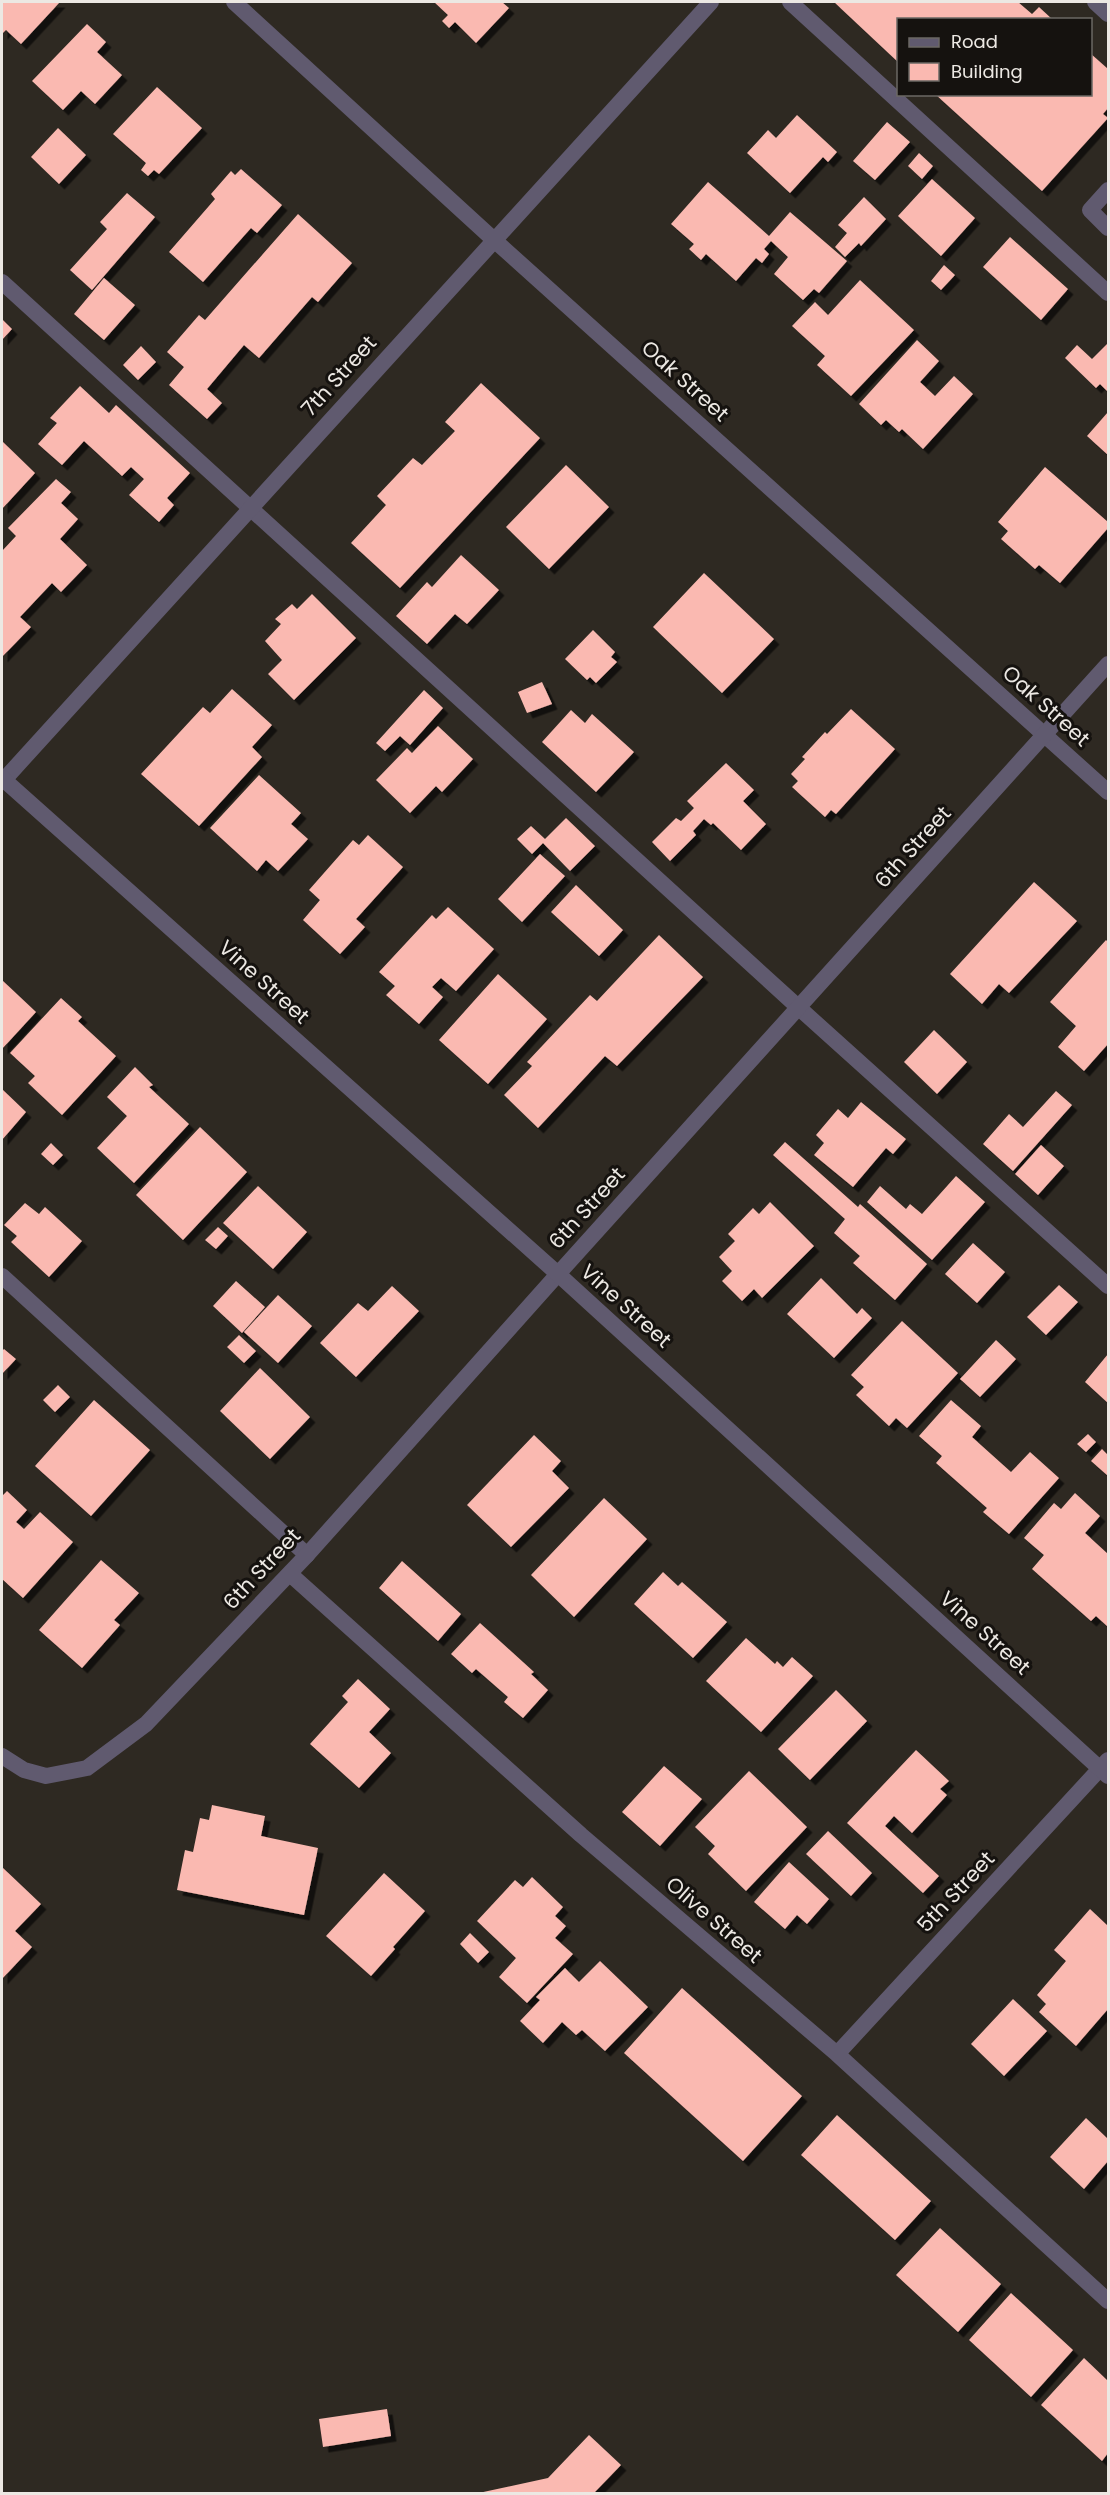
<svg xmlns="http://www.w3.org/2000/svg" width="1110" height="2495" font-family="Poppins,sans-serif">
  <defs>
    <filter id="shadow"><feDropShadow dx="5.5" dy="5.5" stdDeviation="0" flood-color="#0009"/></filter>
  </defs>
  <rect width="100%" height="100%" fill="#2e2922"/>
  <!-- building -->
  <path fill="#fab9b1" filter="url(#shadow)" d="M2 2H60L21 44 6 30 2 34Z
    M434 2H502L509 8 476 43 455 22 449 28 442 21 448 15Z
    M834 2H1018L1032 14 1039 7 1053 20H898V62Z
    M87 24 106 42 97 52 122 75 95 104 81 91 63 110 32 81Z
    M1090 53 1108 69V108L1103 114 1108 118 1042 191 935 94H1090Z
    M157 87 202 128 159 174 154 170 148 176 141 170 146 163 113 134Z
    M797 115 837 152 828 162 823 157 790 193 747 153 768 130 776 138Z
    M887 122 910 142 875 180 853 161Z
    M58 128 86 155 59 184 31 157Z
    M919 153 933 166 922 179 908 166Z
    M241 169 282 205 257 233 251 228 203 282 169 252 215 199 211 194 231 171 235 175Z
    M932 179 975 218 941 256 898 216Z
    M708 182 769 236 790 212 847 261 819 293 814 289 803 300 774 274 788 257 771 241 764 249 769 254 762 263 756 258 736 281 706 254 701 260 689 249 694 244 671 224Z
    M127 193 155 217 92 290 70 270 107 229 100 222Z
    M864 197 886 219 861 246 859 243 845 257 835 247 847 233 838 225Z
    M298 214 352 263 318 302 312 297 259 358 244 345 207 389 222 403 207 419 169 385 184 367 167 352 199 315 205 320Z
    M1010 237 1068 289 1041 320 983 267Z
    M944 265 955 275 941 290 931 281Z
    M104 278 135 305 104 340 74 314Z
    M860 280 914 330 851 396 817 365 825 356 792 326 815 302 828 315Z
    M2 319 12 329 2 340Z
    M917 340 939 361 920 382 935 396 954 376 973 394 923 449 902 429 899 432 886 420 881 425 859 404Z
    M1108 343V392L1100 384 1096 388 1065 358 1077 345 1092 359Z
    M141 346 156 362 138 380 123 365Z
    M481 383 540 438 400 588 351 543 386 505 377 496 413 458 422 465 455 431 445 422Z
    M80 386 109 413 116 405 190 473 167 498 174 505 159 522 129 495 144 479 131 467 122 476 84 441 62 465 38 444 57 423 50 418Z
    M1108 412V455L1087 436Z
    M2 441 35 473 2 509Z
    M566 465 609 507 549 569 506 527Z
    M1045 467 1108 522V528L1060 583 1039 565 1035 569 1001 539 1008 531 998 522Z
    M56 479 71 492 61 503 78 519 60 539 87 565 61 592 52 583 20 617 31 627 2 657V551L16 536 8 528Z
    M461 555 499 590 467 624 455 614 427 644 396 616 427 582 432 587Z
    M704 573 774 639 722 693 653 627Z
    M312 594 356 638 294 700 268 674 282 660 265 641 281 624 275 619 292 604 297 609Z
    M593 630 615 652 611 657 617 662 596 683 590 677 587 680 565 659Z
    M542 682 552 704 527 713 518 692Z
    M232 689 272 725 252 747 262 757 199 826 141 774 203 707 210 713Z
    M424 690 443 708 410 745 400 736 385 751 376 743Z
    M851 709 895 749 836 814 831 810 825 817 792 787 798 781 791 774 805 759 802 757 825 732 827 734Z
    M571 710 585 723 592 714 634 752 596 792 542 742Z
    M438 726 473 759 442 792 436 786 410 813 376 780 407 748 412 753Z
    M726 763 754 790 743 801 766 824 741 850 713 823 711 825 704 819 693 831 696 835 670 861 652 842 676 818 681 821 694 808 687 801Z
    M259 775 301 813 291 824 308 839 278 871 266 860 257 871 210 828Z
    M566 818 595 846 570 871 543 843 532 854 517 839 531 826 545 839Z
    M368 835 403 867 356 919 365 927 340 954 303 920 320 900 309 890 353 840 359 845Z
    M540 854 565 876 522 922 498 899Z
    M1034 882 1077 921 1009 993 999 984 982 1004 950 974Z
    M576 885 623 930 599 956 551 912Z
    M448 907 494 949 456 991 441 978 432 987 443 997 419 1024 386 995 395 986 379 972 432 915 436 919Z
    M659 935 703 977 617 1066 605 1056 538 1128 504 1095 532 1066 527 1062 590 995 597 1001Z
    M1106 940 1108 942V1044L1084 1071 1058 1047 1076 1026 1050 1002Z
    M498 974 547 1019 488 1084 439 1040Z
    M2 980 36 1012 2 1049Z
    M61 998 82 1017 78 1021 116 1056 62 1115 28 1083 35 1076 10 1053Z
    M934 1030 967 1062 937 1094 904 1062Z
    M135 1067 153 1085 149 1087 189 1124 134 1183 97 1148 127 1116 107 1097Z
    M2 1089 26 1112 2 1140Z
    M1056 1091 1072 1105 1013 1171 983 1144 1009 1114 1023 1127Z
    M861 1102 906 1139 893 1154 886 1148 853 1187 814 1155 824 1143 816 1135 838 1109 848 1118Z
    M200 1127 247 1172 183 1240 136 1195Z
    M785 1142 858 1207 860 1204 927 1264 895 1300 853 1263 860 1256 834 1233 845 1219 773 1155Z
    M51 1143 63 1155 53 1165 41 1154Z
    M1041 1145 1064 1166 1038 1195 1015 1174Z
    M956 1176 985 1202 932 1260 867 1202 880 1186 906 1209 910 1204 922 1214Z
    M258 1186 307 1232 273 1269 223 1223Z
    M770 1202 814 1246 762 1298 754 1289 742 1301 722 1281 732 1271 719 1257 735 1241 728 1234 753 1208 759 1214Z
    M25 1203 39 1214 45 1207 82 1241 49 1277 11 1242 17 1236 4 1225Z
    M218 1227 228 1236 216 1249 205 1240Z
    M973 1243 1005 1272 977 1303 945 1274Z
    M821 1278 857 1314 862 1308 872 1318 834 1358 787 1314Z
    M236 1281 265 1307 242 1333 213 1306Z
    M1059 1285 1078 1302 1046 1335 1027 1317Z
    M392 1286 419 1311 356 1377 320 1343 358 1303 368 1311Z
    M278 1295 312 1326 278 1363 244 1332Z
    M902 1321 958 1373 907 1428 896 1418 889 1426 856 1395 864 1387 851 1375Z
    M239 1335 256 1351 244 1363 227 1347Z
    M996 1340 1016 1359 980 1397 960 1379Z
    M4 1349 16 1359 2 1374V1351Z
    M1108 1354V1403L1085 1382Z
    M260 1368 310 1417 270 1459 220 1411Z
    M58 1385 70 1397 55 1412 43 1400Z
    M94 1400 150 1450 91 1516 35 1466Z
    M951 1400 981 1426 972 1437 1011 1472 1030 1452 1059 1478 1009 1534 983 1512 987 1508 936 1463 942 1456 919 1436Z
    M1088 1434 1096 1442 1086 1452 1077 1444Z
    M534 1435 561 1461 552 1471 569 1488 511 1547 467 1505Z
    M1102 1449 1108 1455 1107 1475 1091 1461Z
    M7 1491 27 1510 16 1522 24 1529 40 1512 73 1542 23 1598 2 1579V1496Z
    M1075 1493 1100 1516 1085 1533 1108 1554 1107 1626 1096 1616 1091 1621 1032 1569 1044 1555 1024 1538 1054 1503 1061 1509Z
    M604 1498 647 1539 574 1617 531 1575Z
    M101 1560 139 1593 114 1620 120 1625 82 1668 39 1630Z
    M402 1561 461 1614 438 1641 379 1588Z
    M663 1572 678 1586 682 1582 727 1622 693 1658 634 1604Z
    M480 1623 534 1672 531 1674 548 1690 523 1718 504 1702 508 1697 476 1669 472 1673 451 1654Z
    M746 1638 775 1664 777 1661 783 1667 792 1657 813 1676 761 1732 706 1681Z
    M358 1679 390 1709 369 1732 391 1753 359 1788 310 1744 348 1702 342 1696Z
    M836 1690 867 1721 810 1780 778 1749Z
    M916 1750 949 1781 940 1789 947 1795 912 1833 894 1816 885 1826 939 1876 923 1893 847 1823Z
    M664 1766 702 1799 660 1846 622 1812Z
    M749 1771 807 1827 746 1891 708 1854 715 1846 695 1827Z
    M212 1805 265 1816 261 1836 318 1848 304 1915 177 1890 185 1850 193 1852 200 1818 209 1820Z
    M828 1831 872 1873 851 1896 806 1854Z
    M789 1862 829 1899 807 1924 797 1915 785 1929 754 1902Z
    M2 1867 41 1904 15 1931 32 1947 2 1979Z
    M384 1873 425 1911 393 1947 395 1949 371 1976 326 1936Z
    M532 1877 563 1907 555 1916 566 1926 555 1938 573 1954 527 2003 499 1977 516 1958 477 1921 515 1880 523 1887Z
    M1090 1909 1108 1926V2009L1076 2046 1039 2012 1046 2004 1037 1995 1066 1961 1054 1950Z
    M470 1933 489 1952 478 1963 460 1944Z
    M600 1961 648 2007 605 2051 582 2030 576 2035 562 2022 543 2043 520 2021 540 2000 536 1997 565 1968 579 1982Z
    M682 1988 802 2096 743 2161 624 2053Z
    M1013 1999 1047 2031 1004 2076 971 2044Z
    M837 2115 931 2201 895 2240 801 2155Z
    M1086 2118 1108 2139V2161L1084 2189 1050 2157Z
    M940 2228 1001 2284 958 2332 896 2275Z
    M1011 2293 1073 2350 1031 2397 969 2340Z
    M1084 2358 1108 2381V2453L1102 2461 1041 2405Z
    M387 2409 391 2436 323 2447 319 2419Z
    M589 2435 621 2465 593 2494H474L548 2478Z"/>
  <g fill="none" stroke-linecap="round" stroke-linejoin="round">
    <!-- service -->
    <path stroke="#605a6f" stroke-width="16" d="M790 2 1108 293
      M1095 2 1108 14
      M1108 190 1090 210 1108 228
      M2 282 798 1007 1108 1286
      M2 1276 307 1555"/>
    <!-- minor -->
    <path stroke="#605a6f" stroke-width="16" d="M234 2 493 239 1108 792
      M2 782 711 2
      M290 1574 581 1835 837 2054 1108 2301
      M2 1756 24 1770 46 1776 87 1768 146 1724 307 1555 558 1274
      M837 2054 1108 1760"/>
    <!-- tertiary -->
    <path stroke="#605a6f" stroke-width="16" d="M2 778 558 1274 1108 1776
      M558 1274 1108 664"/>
  </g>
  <g text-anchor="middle" stroke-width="6" stroke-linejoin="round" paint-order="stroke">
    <!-- street labels -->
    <g font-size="21" fill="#ece8e3" stroke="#15120f">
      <text transform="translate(339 376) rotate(-48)" y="7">7th Street</text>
      <text transform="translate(685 381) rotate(42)" y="7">Oak Street</text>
      <text transform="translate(1046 706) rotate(42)" y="7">Oak Street</text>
      <text transform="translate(913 847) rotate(-48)" y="7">6th Street</text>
      <text transform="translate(264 982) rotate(42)" y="7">Vine Street</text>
      <text transform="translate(587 1208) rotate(-48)" y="7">6th Street</text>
      <text transform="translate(626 1306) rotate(42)" y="7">Vine Street</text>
      <text transform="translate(262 1569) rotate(-47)" y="7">6th Street</text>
      <text transform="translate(985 1633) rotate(42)" y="7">Vine Street</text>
      <text transform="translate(956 1892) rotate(-47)" y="7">5th Street</text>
      <text transform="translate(714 1920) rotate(41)" y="7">Olive Street</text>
    </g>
  </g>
  <!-- border -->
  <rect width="1110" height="2495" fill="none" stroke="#ece8e3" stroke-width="6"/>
  <!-- legend -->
  <rect x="897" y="18" width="195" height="78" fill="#15120f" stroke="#6b6864" stroke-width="1.5"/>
  <rect x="909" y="38" width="30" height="9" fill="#605a6f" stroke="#6b6864" stroke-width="1.5"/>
  <text x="951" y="48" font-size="18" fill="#ece8e3">Road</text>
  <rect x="909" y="63" width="30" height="18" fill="#fab9b1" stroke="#6b6864" stroke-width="1.5"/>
  <text x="951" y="78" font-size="18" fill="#ece8e3">Building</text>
</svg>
